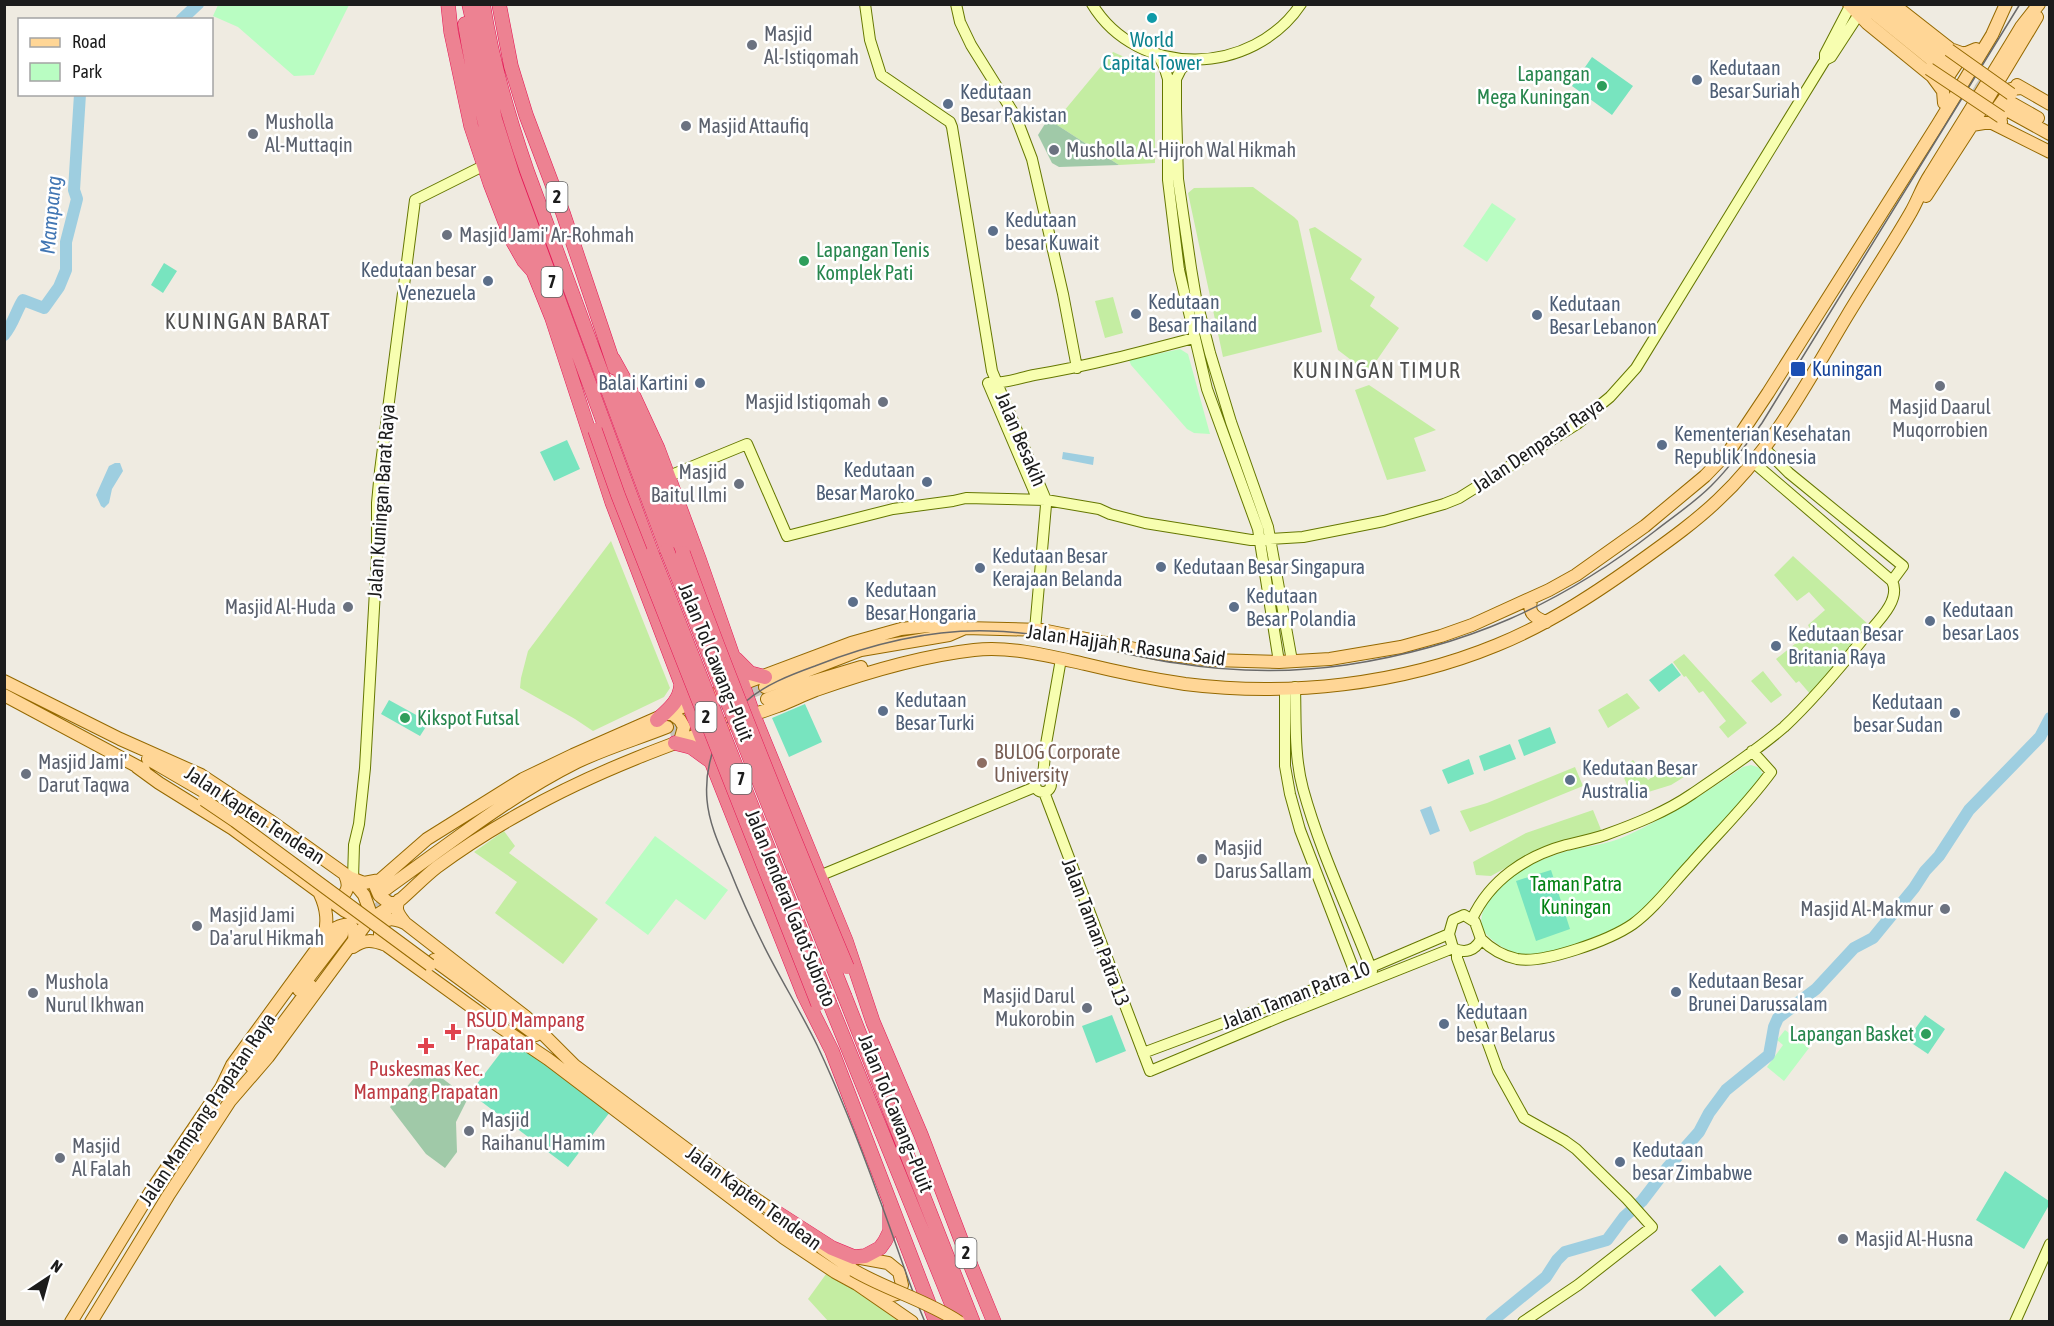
<svg xmlns="http://www.w3.org/2000/svg" width="2054" height="1326" font-family="'Asap Condensed',sans-serif">
  <rect width="100%" height="100%" fill="#efebe1"/>
  <!-- grass -->
  <path fill="#c4eda2" d="M1113 52 1150 68 1155 72V163L1119 165 1054 123Z
    M1253 187 1294 217 1298 221 1322 332 1223 357 1188 193 1194 188Z
    M1315 227 1362 259 1350 279 1375 297 1370 306 1399 328 1368 373 1338 350 1309 229Z
    M1113 297 1123 333 1105 338 1095 301Z
    M1369 385 1436 430 1414 438 1426 471 1387 480 1355 390Z
    M611 541 670 688 664 697 593 731 575 719 520 688 521 678 528 651Z
    M1793 556 1869 625 1811 695 1799 681 1796 683 1776 659 1811 631 1808 625 1825 610 1809 592 1797 601 1774 575Z
    M1684 654 1747 723 1728 738 1719 727 1726 721 1703 691 1699 693 1686 676 1684 677 1673 662Z
    M1763 671 1782 695 1771 703 1751 681Z
    M1627 693 1640 708 1608 728 1598 710Z
    M1623 759 1627 764 1633 760 1648 780 1672 762 1684 777 1671 785 1629 798 1623 787 1627 785 1618 763Z
    M1575 767 1583 786 1470 832 1460 811 1487 803Z
    M1593 810 1602 832 1527 856 1491 876 1476 875 1473 862 1526 833Z
    M504 831 515 846 509 853 598 919 563 964 495 913 517 882 474 852Z
    M829 1270 834 1273 898 1321H828L808 1299Z"/>
  <!-- cemetery -->
  <path fill="#a0c9a8" d="M1048 119 1054 123 1119 165 1059 167 1052 163 1038 135Z
    M425 1065 468 1098 456 1122 457 1152 445 1168 426 1154 390 1107Z"/>
  <!-- park -->
  <path fill="#b9fdc2" d="M218 5V4L349 5 314 75 294 76 238 27 213 16Z
    M1492 203 1516 219 1487 262 1463 246Z
    M1180 349 1188 354 1210 434 1194 433 1187 429 1131 365 1129 360Z
    M1751 765 1760 768 1763 776 1652 903C1640 914 1627 925 1612 932 1591 941 1542 957 1520 954 1509 953 1487 939 1483 929 1479 918 1483 910 1489 900 1505 875 1537 860 1564 852 1584 846 1607 845 1626 836 1669 816 1704 794 1743 767Z
    M655 836 728 890 705 920 676 899 648 935 605 903Z
    M1785 1030 1809 1048 1784 1081 1767 1067 1783 1045 1777 1040Z"/>
  <!-- pitch -->
  <path fill="#78e4bf" d="M1592 57 1633 86 1612 115 1572 86Z
    M164 263 177 271 163 293 151 285Z
    M567 440 580 469 554 481 540 452Z
    M1672 663 1681 675 1659 692 1649 680Z
    M389 700 429 722 420 736 381 714Z
    M805 704 822 742 789 757 772 718Z
    M1550 727 1556 743 1524 756 1518 740Z
    M1510 744 1516 759 1484 771 1479 756Z
    M1469 759 1474 774 1448 784 1442 770Z
    M1551 870 1570 929 1536 941 1516 881Z
    M1112 1015 1126 1051 1096 1063 1082 1026Z
    M1925 1015 1945 1029 1928 1054 1907 1040Z
    M512 1038 610 1112 568 1167 470 1093Z
    M2005 1171 2049 1201V1205L2024 1249 1976 1220Z
    M1720 1265 1744 1292 1715 1317 1691 1290Z"/>
  <!-- water -->
  <path fill="#9ecee0" d="M1063 452 1094 457 1093 465 1062 459Z
    M115 463H120L123 471 112 489 109 503 104 508 101 506 96 495 109 466Z
    M1431 806 1440 831 1430 835 1420 810Z"/>
  <g fill="none" stroke-linecap="round" stroke-linejoin="round">
    <!-- river -->
    <path stroke="#9ecee0" stroke-width="12" d="M181 20 198 4
      M4 335C13 325 16 311 23 300L44 308 59 287 66 270V242L77 199 74 190 80 94
      M1491 1322 1546 1277 1557 1260 1565 1252 1607 1240 1624 1217 1642 1201 1668 1167 1699 1132 1709 1113 1726 1090 1769 1055 1774 1027 1778 1018 1816 989 1854 948 1873 938 1914 888 1925 871 1939 856 1969 810 2040 737 2050 718"/>
    <!-- primary-tunnel -->
    <path stroke="#c5c2ba" stroke-width="12" stroke-dasharray="12 6" stroke-linecap="butt" d="M1948 61 2008 101
      M1943 69 2003 108
      M667 727 707 709 765 687
      M671 736 691 729
      M348 938 392 895"/>
    <!-- secondary casing -->
    <g stroke="#657700" stroke-width="12">
      <path id="secondary" d="M865 4 870 40 881 75 944 118 950 122 952 127 992 371 1046 500
        M956 4 960 22 971 45 1016 117 1032 159 1063 294 1077 368
        M1092 4C1138 80 1253 76 1301 4
        M1158 55 1164 66 1168 79V180L1179 270 1207 389 1258 529 1279 662
        M1191 60 1181 69 1176 79V109L1178 179 1191 268 1196 298 1210 353 1231 422 1268 527 1292 661
        M1825 60 1831 57 1859 14
        M988 383C1004 384 1019 378 1034 375 1088 366 1141 352 1194 338
        M988 383 1037 498
        M1764 448 1789 473 1903 566 1892 581
        M1753 462 1892 581
        M669 476 747 444 787 536 893 509 953 501 966 498 1046 500 1099 509 1110 514 1145 523 1251 540 1303 537 1384 521 1444 504 1459 498 1577 424 1610 397 1636 368 1825 60V54L1850 6
        M1035 630 1046 505
        M1295 687C1296 721 1294 756 1303 789 1320 851 1349 911 1372 971
        M1285 688V766L1290 794 1300 830 1357 978
        M1043 776 1046 744 1061 659
        M1035 784a8 8 0 1 1 16 0a8 8 0 1 1-16 0Z
        M1044 792 1150 1071 1282 1016 1453 948
        M819 876 1035 787
        M353 879 354 845 359 824 365 768 377 555V503L380 471 415 200 483 166
        M1464 915 1475 922 1481 939C1475 951 1465 954 1453 948L1449 934 1453 920Z
        M1472 919C1490 880 1526 856 1566 845 1579 842 1593 839 1605 835 1635 824 1666 812 1692 794 1723 773 1756 751 1784 727 1813 700 1838 670 1863 639 1875 624 1902 601 1892 581
        M1481 939C1491 949 1503 956 1517 959 1544 964 1610 940 1633 924 1655 908 1672 884 1690 865 1717 834 1747 805 1771 772L1752 751
        M1457 950V958L1498 1071 1524 1118 1565 1141 1576 1149 1627 1199 1652 1227 1578 1285 1523 1322
        M1143 1053 1355 974 1449 934
        M2015 1322 2050 1244"/>
    </g>
    <!-- primary casing -->
    <g stroke="#956900" stroke-width="14">
      <path id="primary" d="M1849 4 1867 23 1932 76 1943 91 1944 103
        M1863 4 1943 69
        M1877 4 1948 61
        M1893 4 1958 55 1959 60 1947 78 1936 77
        M1953 50 1964 54 1976 49
        M2017 85 2050 104
        M2008 101 2038 118
        M2003 108 2050 134
        M2001 122 1996 110 2011 89 2022 88
        M1972 125 1984 123H1992L2050 152
        M1926 196 1972 125 2037 17
        M1532 598C1527 612 1533 617 1546 622
        M4 681 120 739 201 775 269 820 349 877 364 895 372 917
        M765 687 861 650 949 635 965 628
        M4 695 144 770
        M767 699 808 683 861 667
        M671 713 680 720 684 727 680 741
        M148 759 208 794
        M137 767 159 783 233 829 345 911 359 918H368
        M349 877 364 883 380 880 427 839 523 779 573 755 689 704 851 643 901 629 945 624 965 628 1042 630 1155 653 1212 660 1279 662 1330 659 1401 647 1441 636 1472 625 1549 590 1576 575 1645 526 1705 476 1730 450 1768 393 1938 124 1992 35 2006 4
        M380 880 376 888 379 895 389 903H395
        M386 889C448 845 509 796 577 762 606 748 637 739 667 727
        M329 899 341 898C349 890 349 884 345 875
        M399 900C394 910 399 915 405 923L526 1017 574 1065 728 1180 785 1219
        M380 935V927C387 916 394 919 405 923
        M324 938C335 925 357 915 354 941
        M353 947C365 939 372 940 386 945L484 1016 548 1059 784 1238 835 1272 857 1284 912 1322
        M434 960 536 1035
        M299 990 342 934
        M251 1066 311 986
        M822 1248 853 1270
        M855 1257 888 1263 899 1272 902 1285 897 1294 889 1296 873 1290
        M71 1322 151 1191 221 1088 232 1065 324 939C328 922 327 909 320 894
        M91 1322 168 1196 230 1101 268 1057 366 924C376 914 388 909 399 901 412 890 424 877 437 867 464 847 494 828 523 812 604 766 691 737 778 706 791 701 803 695 816 690 867 672 920 656 974 650 1012 646 1049 656 1085 664 1118 672 1152 679 1185 684 1288 697 1400 685 1497 645 1551 623 1599 591 1646 557 1671 539 1696 521 1718 500 1773 449 1809 379 1847 316 1868 281 1891 247 1911 212 1918 200 1922 187 1930 175 1960 126 1991 77 2021 27L2039 4"/>
    </g>
    <!-- highway casing -->
    <g stroke="#e41655" stroke-width="15">
      <path id="highway" d="M448 4 451 32 471 126 490 183 512 240 524 261 533 271 552 318 612 502 700 733 804 995 832 1051 936 1322
        M469 4 495 119 513 176 652 554
        M483 4C492 61 508 116 527 171L667 550
        M499 4 511 66 526 115 563 213 615 368
        M465 24C473 72 482 120 497 165 508 200 530 234 533 271
        M613 359 634 397 658 449 699 559 753 714 846 941 873 1022 921 1135 971 1266 994 1322
        M622 389 683 553
        M736 659 750 673 765 677
        M657 720C668 710 680 701 681 685
        M675 743 691 747 709 760
        M845 997 973 1322
        M830 1004 959 1322
        M779 1214 832 1248 854 1257 865 1256 880 1248 885 1241 890 1231V1208"/>
    </g>
    <!-- secondary -->
    <use href="#secondary" stroke="#f7feb0" stroke-width="10"/>
    <!-- primary -->
    <use href="#primary" stroke="#ffd696" stroke-width="12"/>
    <!-- highway -->
    <use href="#highway" stroke="#ed8292" stroke-width="14"/>
    <!-- tram -->
    <path stroke="#6a6a6a" stroke-width="1.5" d="M925 1322C907 1280 894 1237 878 1195 860 1145 840 1094 817 1045 800 1010 779 977 762 942 750 918 739 893 729 868 720 847 709 824 707 800 704 764 717 728 744 703 764 685 790 675 815 666 871 644 930 629 990 631 1053 632 1114 654 1176 663 1231 672 1290 673 1346 665 1465 647 1560 605 1655 531 1674 516 1694 503 1711 486 1730 467 1746 445 1762 423L2020 4"/>
    <!-- primary-bridge casing -->
    <g stroke="#956900" stroke-width="14" stroke-linecap="butt">
      <path id="primary-bridge" d="M1949 50 2011 94
        M1929 69 2001 117
        M204 800 235 821 430 965
        M853 1270C887 1290 926 1300 959 1322"/>
    </g>
    <!-- highway-bridge casing -->
    <g stroke="#e41655" stroke-width="15" stroke-linecap="butt">
      <path id="highway-bridge" d="M595 430 618 495 818 1004
        M667 550 845 997
        M683 553C734 693 790 830 847 967
        M652 554 830 1004"/>
    </g>
    <!-- primary-bridge -->
    <use href="#primary-bridge" stroke="#ffd696" stroke-width="12"/>
    <!-- highway-bridge -->
    <use href="#highway-bridge" stroke="#ed8292" stroke-width="14"/>
  </g>
  <!-- markers -->
  <circle fill="#0f9aa8" stroke="#fff" stroke-width="2" cx="1152" cy="18" r="6"/>
  <g fill="#6b7280" stroke="#fff" stroke-width="2">
    <circle cx="752" cy="45" r="6"/>
    <circle cx="686" cy="126" r="6"/>
    <circle cx="253" cy="134" r="6"/>
    <circle cx="1054" cy="150" r="6"/>
    <circle cx="447" cy="235" r="6"/>
    <circle cx="1940" cy="386" r="6"/>
    <circle cx="883" cy="402" r="6"/>
    <circle cx="739" cy="484" r="6"/>
    <circle cx="348" cy="607" r="6"/>
    <circle cx="26" cy="774" r="6"/>
    <circle cx="1202" cy="859" r="6"/>
    <circle cx="1945" cy="909" r="6"/>
    <circle cx="197" cy="926" r="6"/>
    <circle cx="33" cy="993" r="6"/>
    <circle cx="1087" cy="1008" r="6"/>
    <circle cx="469" cy="1131" r="6"/>
    <circle cx="60" cy="1158" r="6"/>
    <circle cx="1843" cy="1239" r="6"/>
  </g>
  <g fill="#5c6f8a" stroke="#fff" stroke-width="2">
    <circle cx="1697" cy="80" r="6"/>
    <circle cx="948" cy="104" r="6"/>
    <circle cx="993" cy="231" r="6"/>
    <circle cx="488" cy="281" r="6"/>
    <circle cx="1136" cy="314" r="6"/>
    <circle cx="1537" cy="315" r="6"/>
    <circle cx="700" cy="383" r="6"/>
    <circle cx="1662" cy="445" r="6"/>
    <circle cx="927" cy="482" r="6"/>
    <circle cx="1161" cy="567" r="6"/>
    <circle cx="980" cy="568" r="6"/>
    <circle cx="853" cy="602" r="6"/>
    <circle cx="1234" cy="607" r="6"/>
    <circle cx="1930" cy="621" r="6"/>
    <circle cx="1776" cy="646" r="6"/>
    <circle cx="883" cy="711" r="6"/>
    <circle cx="1955" cy="713" r="6"/>
    <circle cx="1570" cy="780" r="6"/>
    <circle cx="1676" cy="992" r="6"/>
    <circle cx="1444" cy="1024" r="6"/>
    <circle cx="1620" cy="1162" r="6"/>
  </g>
  <g fill="#2e9e5b" stroke="#fff" stroke-width="2">
    <circle cx="1602" cy="86" r="6"/>
    <circle cx="804" cy="261" r="6"/>
    <circle cx="405" cy="718" r="6"/>
    <circle cx="1926" cy="1034" r="6"/>
  </g>
  <rect fill="#1a4fb4" stroke="#fff" stroke-width="2" x="1790" y="361" width="16" height="16" rx="3"/>
  <circle fill="#8d6e63" stroke="#fff" stroke-width="2" cx="982" cy="763" r="6"/>
  <g fill="#e0444e" stroke="#fff" stroke-width="2">
    <path d="M450 1023h6v6h6v6h-6v6h-6v-6h-6v-6h6z"/>
    <path d="M423 1037h6v6h6v6h-6v6h-6v-6h-6v-6h6z"/>
  </g>
  <g text-anchor="middle" stroke-width="5" stroke-linejoin="round" paint-order="stroke">
    <!-- shield labels -->
    <g fill="#fff" stroke="#606060" stroke-width="1.5">
      <rect x="546.5" y="182" width="21" height="30" rx="4.5"/>
      <rect x="541.5" y="267" width="21" height="30" rx="4.5"/>
      <rect x="695.5" y="702" width="21" height="30" rx="4.5"/>
      <rect x="730.5" y="764" width="21" height="30" rx="4.5"/>
      <rect x="955.5" y="1238" width="21" height="30" rx="4.5"/>
    </g>
    <g font-size="18" font-weight="bold" fill="#1c1c1c">
      <text x="557" y="203">2</text>
      <text x="552" y="288">7</text>
      <text x="706" y="723">2</text>
      <text x="741" y="785">7</text>
      <text x="966" y="1259">2</text>
    </g>
    <!-- worship labels -->
    <g font-size="20" fill="#5b616d" stroke="#fff" text-anchor="start">
      <text x="764" y="41">Masjid<tspan x="764" dy="23">Al-Istiqomah</tspan></text>
      <text x="265" y="129">Musholla<tspan x="265" dy="23">Al-Muttaqin</tspan></text>
      <text x="698" y="133">Masjid Attaufiq</text>
      <text x="1066" y="157">Musholla Al-Hijroh Wal Hikmah</text>
      <text x="459" y="242">Masjid Jami' Ar-Rohmah</text>
      <text x="871" y="409" text-anchor="end">Masjid Istiqomah</text>
      <text x="1940" y="414" text-anchor="middle">Masjid Daarul<tspan x="1940" dy="23">Muqorrobien</tspan></text>
      <text x="727" y="479" text-anchor="end">Masjid<tspan x="727" dy="23">Baitul Ilmi</tspan></text>
      <text x="336" y="614" text-anchor="end">Masjid Al-Huda</text>
      <text x="38" y="769">Masjid Jami'<tspan x="38" dy="23">Darut Taqwa</tspan></text>
      <text x="1214" y="855">Masjid<tspan x="1214" dy="23">Darus Sallam</tspan></text>
      <text x="1933" y="916" text-anchor="end">Masjid Al-Makmur</text>
      <text x="209" y="922">Masjid Jami<tspan x="209" dy="23">Da'arul Hikmah</tspan></text>
      <text x="45" y="989">Mushola<tspan x="45" dy="23">Nurul Ikhwan</tspan></text>
      <text x="1075" y="1003" text-anchor="end">Masjid Darul<tspan x="1075" dy="23">Mukorobin</tspan></text>
      <text x="481" y="1127">Masjid<tspan x="481" dy="23">Raihanul Hamim</tspan></text>
      <text x="72" y="1153">Masjid<tspan x="72" dy="23">Al Falah</tspan></text>
      <text x="1855" y="1246">Masjid Al-Husna</text>
    </g>
    <!-- culture labels -->
    <g font-size="20" fill="#0d838f" stroke="#fff">
      <text x="1152" y="47">World<tspan x="1152" dy="23">Capital Tower</tspan></text>
    </g>
    <!-- service labels -->
    <g font-size="20" fill="#4e5e75" stroke="#fff" text-anchor="start">
      <text x="1709" y="75">Kedutaan<tspan x="1709" dy="23">Besar Suriah</tspan></text>
      <text x="960" y="99">Kedutaan<tspan x="960" dy="23">Besar Pakistan</tspan></text>
      <text x="1005" y="227">Kedutaan<tspan x="1005" dy="23">besar Kuwait</tspan></text>
      <text x="476" y="277" text-anchor="end">Kedutaan besar<tspan x="476" dy="23">Venezuela</tspan></text>
      <text x="1148" y="309">Kedutaan<tspan x="1148" dy="23">Besar Thailand</tspan></text>
      <text x="1549" y="311">Kedutaan<tspan x="1549" dy="23">Besar Lebanon</tspan></text>
      <text x="688" y="390" text-anchor="end">Balai Kartini</text>
      <text x="1674" y="441">Kementerian Kesehatan<tspan x="1674" dy="23">Republik Indonesia</tspan></text>
      <text x="915" y="477" text-anchor="end">Kedutaan<tspan x="915" dy="23">Besar Maroko</tspan></text>
      <text x="992" y="563">Kedutaan Besar<tspan x="992" dy="23">Kerajaan Belanda</tspan></text>
      <text x="1173" y="574">Kedutaan Besar Singapura</text>
      <text x="865" y="597">Kedutaan<tspan x="865" dy="23">Besar Hongaria</tspan></text>
      <text x="1246" y="603">Kedutaan<tspan x="1246" dy="23">Besar Polandia</tspan></text>
      <text x="1942" y="617">Kedutaan<tspan x="1942" dy="23">besar Laos</tspan></text>
      <text x="1788" y="641">Kedutaan Besar<tspan x="1788" dy="23">Britania Raya</tspan></text>
      <text x="895" y="707">Kedutaan<tspan x="895" dy="23">Besar Turki</tspan></text>
      <text x="1943" y="709" text-anchor="end">Kedutaan<tspan x="1943" dy="23">besar Sudan</tspan></text>
      <text x="1582" y="775">Kedutaan Besar<tspan x="1582" dy="23">Australia</tspan></text>
      <text x="1688" y="988">Kedutaan Besar<tspan x="1688" dy="23">Brunei Darussalam</tspan></text>
      <text x="1456" y="1019">Kedutaan<tspan x="1456" dy="23">besar Belarus</tspan></text>
      <text x="1632" y="1157">Kedutaan<tspan x="1632" dy="23">besar Zimbabwe</tspan></text>
    </g>
    <!-- leisure labels -->
    <g font-size="20" fill="#27864d" stroke="#fff" text-anchor="end">
      <text x="1590" y="81">Lapangan<tspan x="1590" dy="23">Mega Kuningan</tspan></text>
      <text x="816" y="257" text-anchor="start">Lapangan Tenis<tspan x="816" dy="23">Komplek Pati</tspan></text>
      <text x="417" y="725" text-anchor="start">Kikspot Futsal</text>
      <text x="1914" y="1041">Lapangan Basket</text>
    </g>
    <!-- transit labels -->
    <g font-size="20" fill="#164399" stroke="#fff" text-anchor="start">
      <text x="1812" y="376">Kuningan</text>
    </g>
    <!-- street labels -->
    <g font-size="20" fill="#1c1c1c" stroke="#fff">
      <text transform="translate(1021 439) rotate(67)" y="7">Jalan Besakih</text>
      <text transform="translate(1538 445) rotate(-34)" y="7">Jalan Denpasar Raya</text>
      <text transform="translate(381 501) rotate(-86)" y="7">Jalan Kuningan Barat Raya</text>
      <text transform="translate(1126 645) rotate(8)" y="7">Jalan Hajjah R. Rasuna Said</text>
      <text transform="translate(716 662) rotate(68)" y="7">Jalan Tol Cawang–Pluit</text>
      <text transform="translate(255 815) rotate(33)" y="7">Jalan Kapten Tendean</text>
      <text transform="translate(791 908) rotate(68)" y="7">Jalan Jenderal Gatot Subroto</text>
      <text transform="translate(1096 932) rotate(69)" y="7">Jalan Taman Patra 13</text>
      <text transform="translate(1296 995) rotate(-21)" y="7">Jalan Taman Patra 10</text>
      <text transform="translate(207 1109) rotate(-56)" y="7">Jalan Mampang Prapatan Raya</text>
      <text transform="translate(896 1113) rotate(68)" y="7">Jalan Tol Cawang–Pluit</text>
      <text transform="translate(754 1198) rotate(36)" y="7">Jalan Kapten Tendean</text>
    </g>
    <!-- education labels -->
    <g font-size="20" fill="#785e54" stroke="#fff" text-anchor="start">
      <text x="994" y="759">BULOG Corporate<tspan x="994" dy="23">University</tspan></text>
    </g>
    <!-- park labels -->
    <g font-size="20" fill="#038213" stroke="#fff">
      <text x="1576" y="891">Taman Patra<tspan x="1576" dy="23">Kuningan</tspan></text>
    </g>
    <!-- health labels -->
    <g font-size="20" fill="#be3a42" stroke="#fff" text-anchor="start">
      <text x="466" y="1027">RSUD Mampang<tspan x="466" dy="23">Prapatan</tspan></text>
      <text x="426" y="1076" text-anchor="middle">Puskesmas Kec.<tspan x="426" dy="23">Mampang Prapatan</tspan></text>
    </g>
    <!-- water labels -->
    <g font-size="21" font-style="italic" fill="#4276b3" stroke="#fff">
      <text transform="translate(51 215) rotate(-85)" y="7">Mampang</text>
    </g>
    <!-- quarter labels -->
    <g font-size="22" letter-spacing="1.5" fill="#4f4f4f" stroke="#fff">
      <text x="248" y="329">KUNINGAN BARAT</text>
      <text x="1377" y="378">KUNINGAN TIMUR</text>
    </g>
  </g>
  <!-- border -->
  <rect width="2054" height="1326" fill="none" stroke="#1c1c1c" stroke-width="12"/>
  <!-- legend -->
  <rect x="18" y="18" width="195" height="78" fill="#ffffff" stroke="#a4a4a4" stroke-width="1.5"/>
  <rect x="30" y="38" width="30" height="9" fill="#ffd696" stroke="#a4a4a4" stroke-width="1.5"/>
  <text x="72" y="48" font-size="18" fill="#1c1c1c">Road</text>
  <rect x="30" y="63" width="30" height="18" fill="#b9fdc2" stroke="#a4a4a4" stroke-width="1.5"/>
  <text x="72" y="78" font-size="18" fill="#1c1c1c">Park</text>
  <!-- north arrow -->
  <g transform="translate(48 1278) rotate(36)" stroke="#ffffff" stroke-width="4.5" paint-order="stroke">
  <path d="M0-4.5L10 22L0 15L-10 22Z" fill="#1c1c1c"/>
  <text y="-9" font-size="16" font-weight="bold" text-anchor="middle" fill="#1c1c1c">N</text>
  </g>
</svg>
